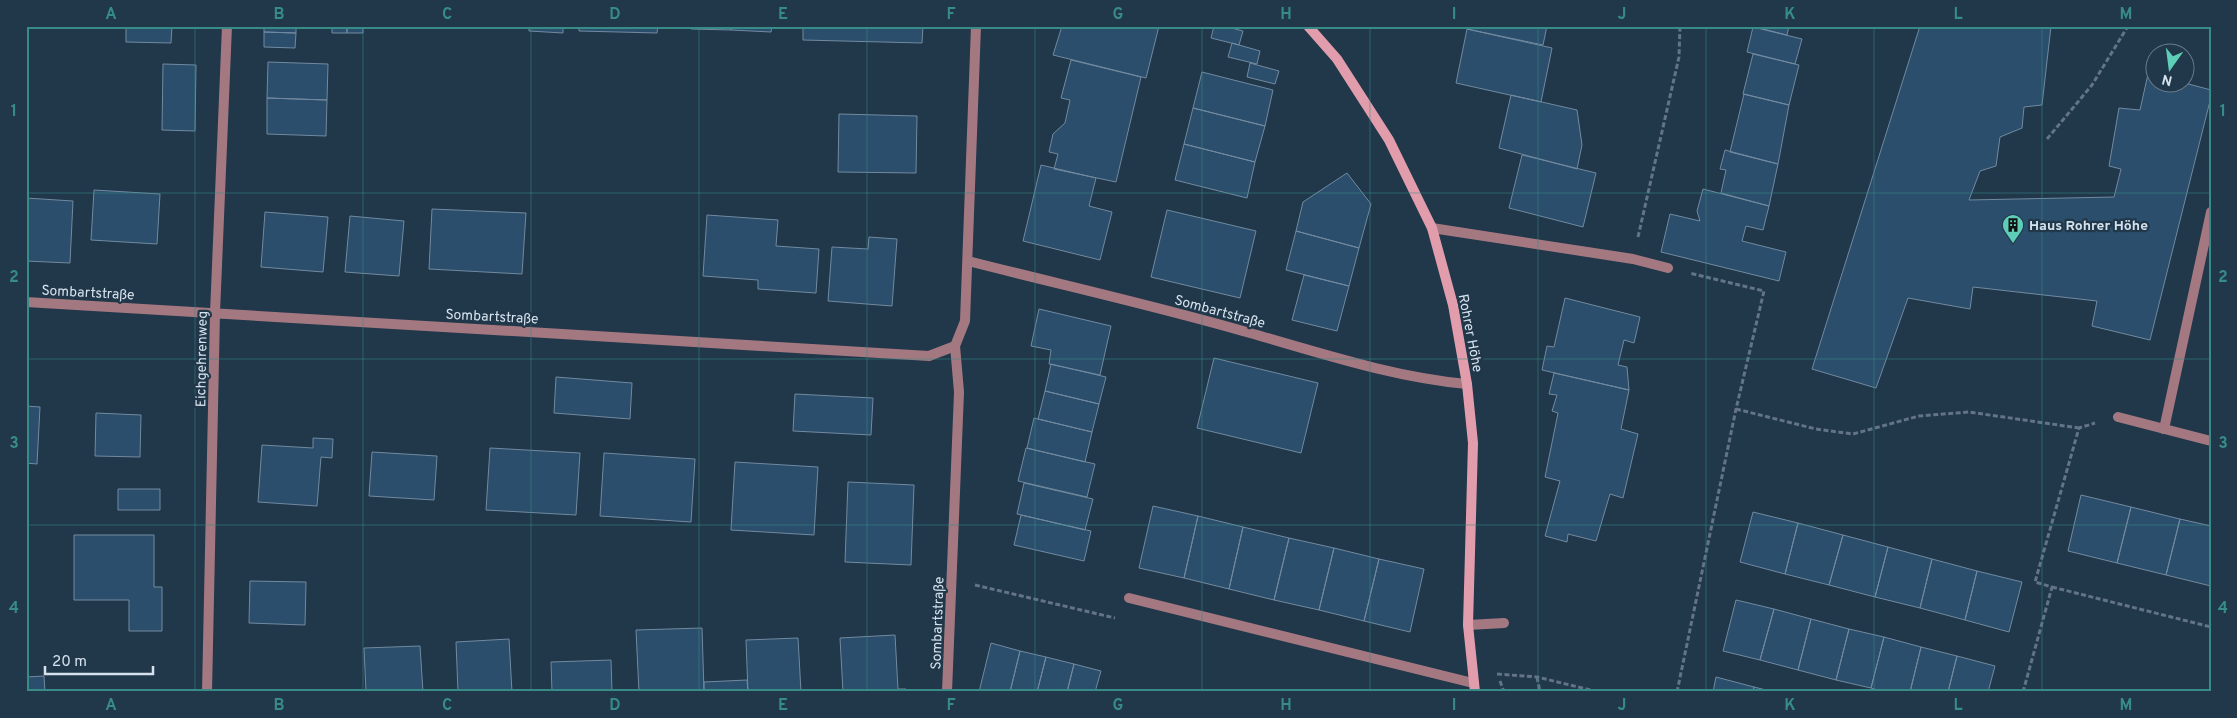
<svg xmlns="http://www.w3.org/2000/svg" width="2237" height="718" font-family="Overpass,sans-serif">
  <rect width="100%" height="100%" fill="#21374a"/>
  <!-- building -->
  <path fill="#2a4e6b" stroke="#728aa0" d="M126 26H172L171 43 126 42Z
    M264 26H296V33L264 32Z
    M332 26H347V33H332Z
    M347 26H363V33H347Z
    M529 26H563V33L529 31Z
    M579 26H658L657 33 579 31Z
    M691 26H731V30L691 29Z
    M731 26H772L771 32 731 30Z
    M803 26H923L922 43 803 40Z
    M1159 26 1146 78 1053 55 1062 26Z
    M1214 26H1224L1243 31 1239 45 1211 38Z
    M1468 26H1547L1543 45 1467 29Z
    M1751 26H1789L1787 35Z
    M1920 26H2051L2042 105 2024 107 2022 128 2000 137 1996 166 1980 171 1969 200 2114 197 2121 169 2109 166 2119 108 2140 110 2148 74 2154 75V82H2181L2211 90V97L2150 340 2092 326 2097 301 1973 287 1970 309 1908 298 1876 388 1812 369Z
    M1753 27 1802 39 1795 64 1747 52Z
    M1467 29 1552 48 1541 102 1456 83Z
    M264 32 296 33 295 48 264 47Z
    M1232 43 1260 51 1257 64 1228 57Z
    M1753 54 1799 65 1789 105 1743 94Z
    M1071 60 1141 77 1116 182 1054 169 1058 154 1049 152 1053 134 1065 123 1070 100 1061 98Z
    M268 62 328 64 327 100 267 98Z
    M1250 63 1279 71 1275 84 1247 77Z
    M163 64 196 65 195 131 162 130Z
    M1202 72 1273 90 1265 126 1193 108Z
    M1744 94 1789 105 1778 164 1730 152Z
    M1511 95 1577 110 1582 145 1577 169 1499 148Z
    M267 98 327 100 326 136 267 134Z
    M1193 108 1265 126 1255 162 1184 144Z
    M839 114 917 116 916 173 838 172Z
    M1184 144 1255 162 1247 198 1175 180Z
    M1725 150 1778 164 1769 206 1721 193 1726 170 1720 169Z
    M1522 155 1596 173 1583 227 1509 208Z
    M1041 165 1096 178 1089 206 1112 212 1100 260 1023 241Z
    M1347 173 1371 204 1359 248 1296 231 1303 202Z
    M1703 189 1769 206 1763 230 1746 226 1742 241 1786 252 1779 281 1661 252 1670 214 1700 221 1697 211Z
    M94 190 160 194 157 244 91 240Z
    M26 198 73 201 70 263 26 261Z
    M432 209 526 213 522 274 429 269Z
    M1167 210 1256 231 1240 298 1151 277Z
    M265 212 328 217 323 272 261 267Z
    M707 215 778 220 776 246 819 249 816 293 758 289V280L703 276Z
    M350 216 404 221 399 276 345 272Z
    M1296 231 1359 248 1349 286 1286 270Z
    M869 237 897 239 892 306 828 301 832 247 868 249Z
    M1304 275 1349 286 1337 331 1292 320Z
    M1565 298 1640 317 1634 343 1624 340 1618 365 1627 367 1629 390 1542 370 1547 346 1554 347Z
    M1039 309 1111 326 1100 375 1049 364 1051 350 1031 346Z
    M1214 358 1318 383 1301 453 1197 428Z
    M1051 364 1106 377 1099 404 1045 391Z
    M1554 373 1629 390 1621 429 1638 434 1623 498 1610 494 1596 541 1568 534 1567 542 1545 536 1560 481 1545 477 1558 413 1552 411 1557 395 1549 394Z
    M556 377 632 383 630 419 554 413Z
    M1045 391 1099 404 1092 432 1038 419Z
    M795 394 873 398 871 435 793 431Z
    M26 406 40 407 37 464 26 463Z
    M96 413 141 415 140 457 95 456Z
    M1034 418 1092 432 1085 462 1027 448Z
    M313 438 333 439 332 458 321 457 317 506 258 502 262 445 313 448Z
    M490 448 580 453 576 515 486 510Z
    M1026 448 1095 464 1087 497 1018 481Z
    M372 452 437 456 434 500 369 496Z
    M604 453 695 459 691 522 600 516Z
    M735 462 818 467 814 535 731 530Z
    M848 482 914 485 911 565 845 562Z
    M1024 483 1093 499 1085 530 1017 514Z
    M118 489H160V510H118Z
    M2081 495 2131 507 2117 563 2068 551Z
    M1153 506 1198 516 1184 578 1139 568Z
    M2131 507 2180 519 2166 575 2117 563Z
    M1753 512 1798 523 1785 574 1740 562Z
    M1021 515 1091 531 1084 561 1014 545Z
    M1198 516 1243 527 1229 589 1184 578Z
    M2180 519 2211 526V586L2166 575Z
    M1798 523 1843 535 1829 585 1785 574Z
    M1243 527 1289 538 1274 600 1229 589Z
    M74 535H154V587H162V631H129V600H74Z
    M1843 535 1888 547 1875 597 1829 585Z
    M1289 538 1334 548 1319 610 1274 600Z
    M1888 547 1932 559 1920 608 1875 597Z
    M1334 548 1379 559 1364 621 1319 610Z
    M1379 559 1424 569 1410 632 1364 621Z
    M1932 559 1977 571 1965 620 1920 608Z
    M1977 571 2022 582 2009 632 1965 620Z
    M250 581 306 582 305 625 249 623Z
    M1736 600 1774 609 1760 660 1723 651Z
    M1774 609 1811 619 1798 670 1760 660Z
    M1811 619 1849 629 1836 680 1798 670Z
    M702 628 704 692H639L636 630Z
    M1849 629 1884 637 1871 688 1836 680Z
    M895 635 898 689H906L907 692H843L840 638Z
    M1884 637 1921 647 1910 692H1884L1871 688Z
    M798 638 801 692H748L746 640Z
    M509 639 512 692H458L456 642Z
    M991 643 1020 651 1010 692H979Z
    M420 646 423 692H366L364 648Z
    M1921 647 1957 656 1948 692H1910Z
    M1020 651 1046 657 1037 692H1010Z
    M1957 656 1995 666 1988 692H1948Z
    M1046 657 1074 664 1067 692H1037Z
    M611 660 612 692H552L551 662Z
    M1074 664 1101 671 1095 692H1067Z
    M44 676 45 692H26V677Z
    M1716 677 1754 687 1753 692H1713Z
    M747 680 748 692H704V682Z
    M1754 687 1774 692H1753Z"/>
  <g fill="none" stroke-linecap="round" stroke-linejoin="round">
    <!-- path -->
    <path stroke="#627485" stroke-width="3" stroke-dasharray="5 2.5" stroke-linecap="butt" d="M2047 139 2092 85 2128 26
      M1638 237 1679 57 1680 26
      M1736 409 1816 429 1853 434 1919 416 1969 412 2079 428
      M975 585 1115 618
      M2052 587 2211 627
      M1497 674 1537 677 1599 692
      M1537 677 1540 692
      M1500 681 1504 692
      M1677 692 1736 409 1764 291 1689 273
      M2023 692 2052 587 2035 582 2079 428 2095 423"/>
    <!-- lane -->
    <path stroke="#a47881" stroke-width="10" d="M1432 228 1633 259 1668 268
      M968 261C1062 285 1157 306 1250 333 1321 353 1392 377 1467 384
      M2164 429 2211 212
      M1129 598 1473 683
      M1468 625 1504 623
      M947 692 959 392 955 346"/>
    <!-- street -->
    <path stroke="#a47881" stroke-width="10" d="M26 302 929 356 955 346 965 321 976 26
      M2118 417 2211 441
      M207 692 215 313 227 26"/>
    <!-- secondary -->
    <path stroke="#e29dac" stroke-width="10" d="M1308 26 1337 59 1389 140 1432 228 1453 305 1467 384 1473 443 1468 625 1475 692"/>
  </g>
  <!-- grid -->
  <path fill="none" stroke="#378c88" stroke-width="1" stroke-opacity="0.55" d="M195 26V692M363 26V692M531 26V692M699 26V692M867 26V692M1035 26V692M1202 26V692M1370 26V692M1538 26V692M1706 26V692M1874 26V692M2042 26V692M26 193H2211M26 359H2211M26 525H2211"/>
  <!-- icons -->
  <defs>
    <g id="building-pin" transform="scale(1.125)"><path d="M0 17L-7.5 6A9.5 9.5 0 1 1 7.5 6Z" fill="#5eceb8" stroke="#21374a"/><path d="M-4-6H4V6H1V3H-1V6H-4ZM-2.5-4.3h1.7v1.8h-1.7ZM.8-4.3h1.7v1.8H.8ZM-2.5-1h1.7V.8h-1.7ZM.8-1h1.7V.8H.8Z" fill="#111"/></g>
  </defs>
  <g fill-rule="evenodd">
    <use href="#building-pin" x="2013" y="225"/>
  </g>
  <g text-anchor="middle" stroke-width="4.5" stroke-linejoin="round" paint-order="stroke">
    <!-- poi labels -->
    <g font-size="14" font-weight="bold" fill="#d5e2ee" stroke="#21374a" text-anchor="start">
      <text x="2029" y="230">Haus Rohrer Höhe</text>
    </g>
    <!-- street labels -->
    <g font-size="14" fill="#d5e2ee" stroke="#21374a">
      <text transform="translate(88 292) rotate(3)" y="5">Sombartstraße</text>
      <text transform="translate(1220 311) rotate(15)" y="5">Sombartstraße</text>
      <text transform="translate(492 316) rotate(3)" y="5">Sombartstraße</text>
      <text transform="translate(1471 333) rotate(79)" y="5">Rohrer Höhe</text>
      <text transform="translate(201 359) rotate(-89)" y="5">Eichgehrenweg</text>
      <text transform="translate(937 623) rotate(-88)" y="5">Sombartstraße</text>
    </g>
  </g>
  <!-- border -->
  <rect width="2237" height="718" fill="none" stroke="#21374a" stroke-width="55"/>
  <!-- north arrow -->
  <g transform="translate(2170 68) rotate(194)"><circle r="24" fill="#21374a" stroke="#697b8c"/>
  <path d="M0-4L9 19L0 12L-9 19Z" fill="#5eceb8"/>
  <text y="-8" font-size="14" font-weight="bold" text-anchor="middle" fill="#d5e2ee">N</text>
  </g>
  <!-- scale -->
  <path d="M45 666v8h108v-8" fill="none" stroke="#d5e2ee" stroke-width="2.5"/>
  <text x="52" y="666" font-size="15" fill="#d5e2ee" stroke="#21374a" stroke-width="4" paint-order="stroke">20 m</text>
  <rect x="28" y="28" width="2182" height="662" fill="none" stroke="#378c88" stroke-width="2"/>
  <g font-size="16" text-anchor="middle" font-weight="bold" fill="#378c88">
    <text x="111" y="19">A</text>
    <text x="279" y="19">B</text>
    <text x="447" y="19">C</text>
    <text x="615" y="19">D</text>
    <text x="783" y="19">E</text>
    <text x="951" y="19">F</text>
    <text x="1118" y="19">G</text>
    <text x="1286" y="19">H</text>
    <text x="1454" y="19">I</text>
    <text x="1622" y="19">J</text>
    <text x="1790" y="19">K</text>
    <text x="1958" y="19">L</text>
    <text x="2126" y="19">M</text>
    <text x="14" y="116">1</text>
    <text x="2223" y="116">1</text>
    <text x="14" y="282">2</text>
    <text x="2223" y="282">2</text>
    <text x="14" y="448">3</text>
    <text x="2223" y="448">3</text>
    <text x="14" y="613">4</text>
    <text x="2223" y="613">4</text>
    <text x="111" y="710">A</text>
    <text x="279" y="710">B</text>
    <text x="447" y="710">C</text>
    <text x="615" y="710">D</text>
    <text x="783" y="710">E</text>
    <text x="951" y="710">F</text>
    <text x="1118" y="710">G</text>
    <text x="1286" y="710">H</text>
    <text x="1454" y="710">I</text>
    <text x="1622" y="710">J</text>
    <text x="1790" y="710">K</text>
    <text x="1958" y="710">L</text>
    <text x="2126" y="710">M</text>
  </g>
</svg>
